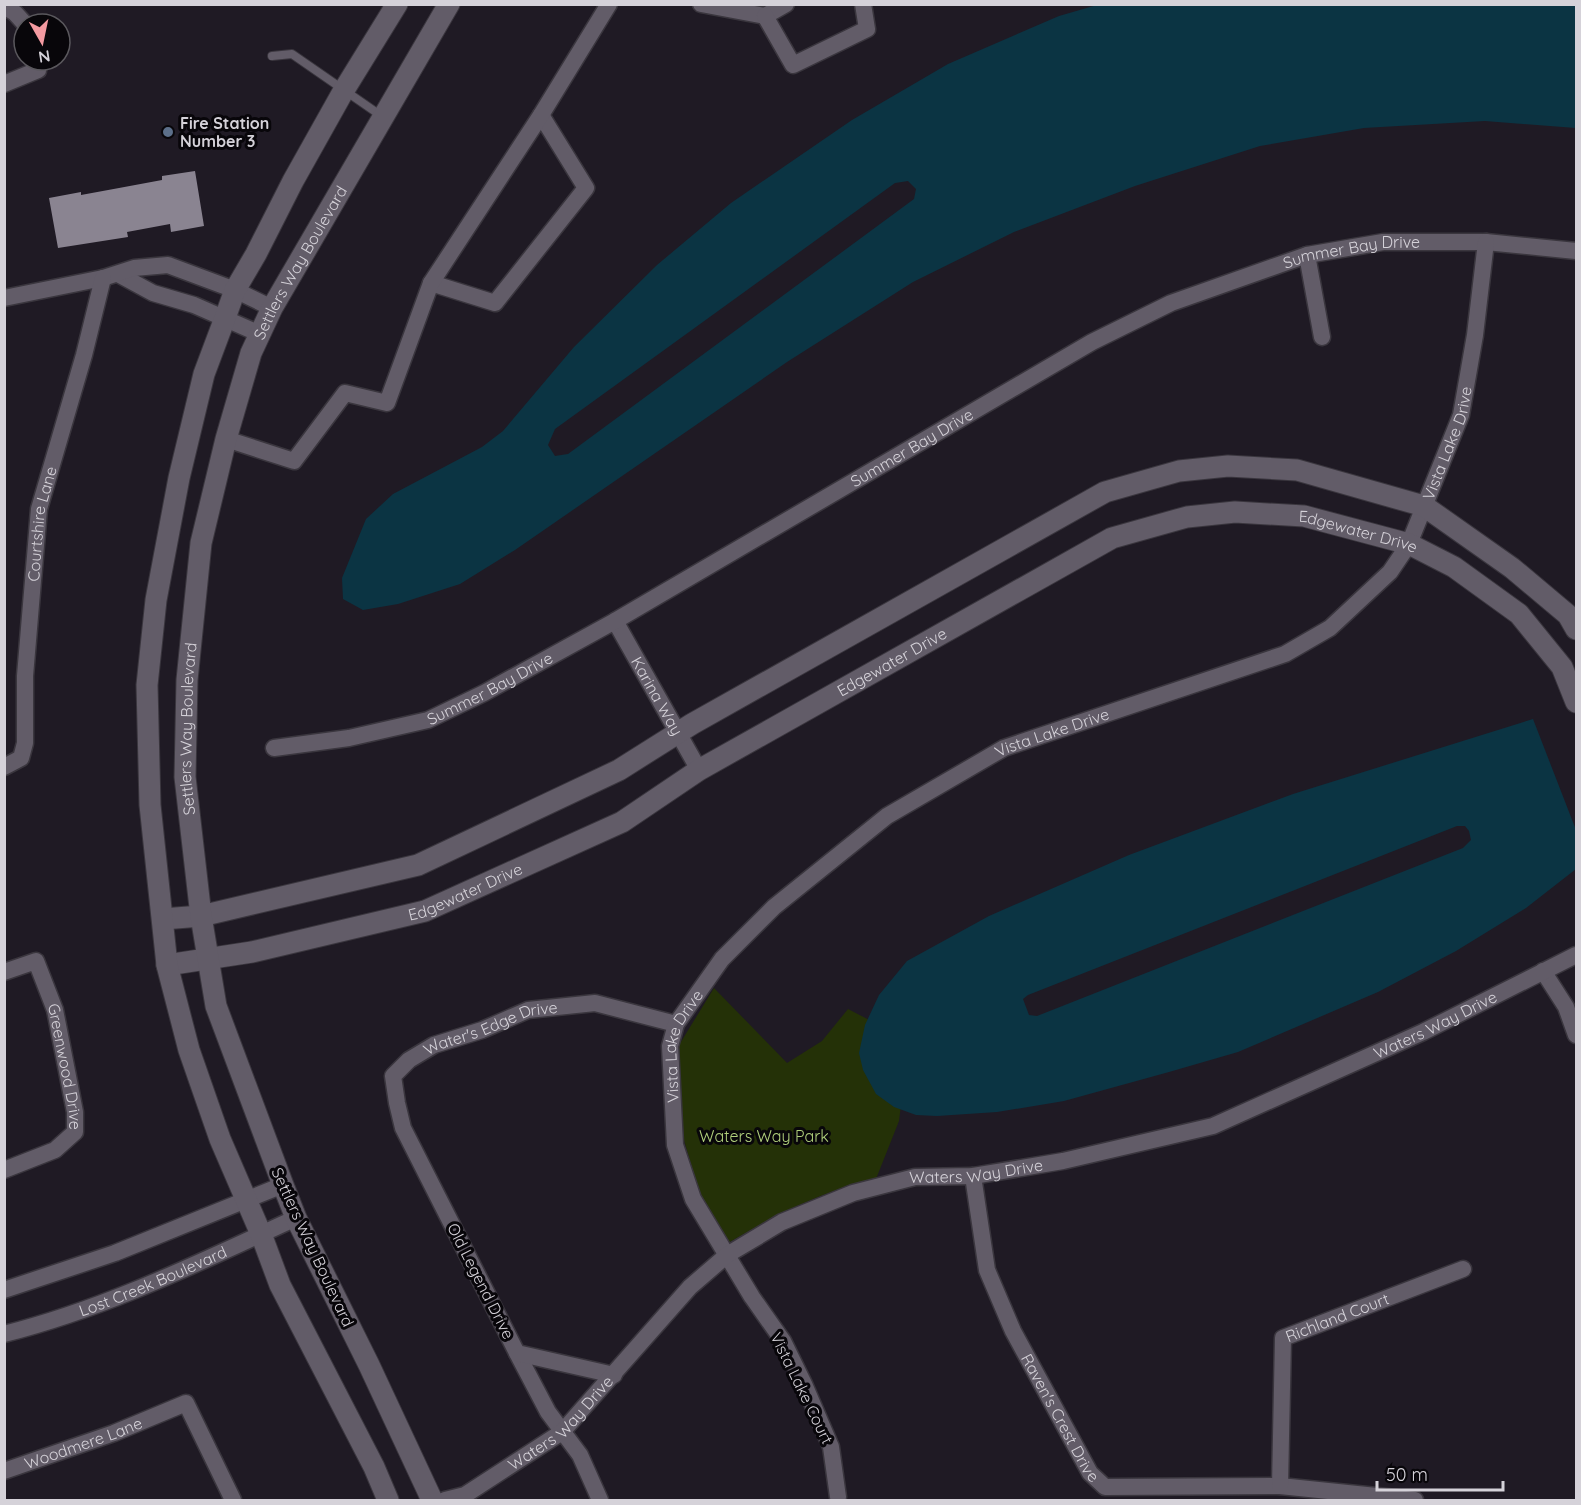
<svg xmlns="http://www.w3.org/2000/svg" width="1581" height="1505" font-family="Quicksand,sans-serif">
  <rect width="100%" height="100%" fill="#1f1a24"/>
  <!-- green -->
  <path fill="#243107" d="M714 988 787 1063 822 1041 848 1009 881 1026 902 1097 899 1121 876 1179C821 1191 776 1215 728 1243L699 1192 684 1140 680 1082 679 1045Z"/>
  <!-- water -->
  <path fill="#0b3443" fill-rule="evenodd" d="M1097 5H1576V128L1485 121 1364 128 1260 146 1135 186 1014 232 913 282 787 362 515 550 460 584 398 604 363 610 343 599 342 578 366 519 393 494 482 447 503 431 574 347 657 265 731 203 852 120 948 64 1059 16ZM908 181 916 189 914 199 568 454 555 456 548 445 555 429 895 183Z
    M1533 719 1576 830V869L1526 908 1456 951 1378 992 1238 1052 1169 1072 1064 1101 997 1112 937 1116 916 1115 894 1107 876 1094 863 1070 859 1053 865 1025 879 995 907 961 989 916 1129 855 1293 794ZM1457 826H1465L1469 831 1471 840 1463 848 1037 1016 1029 1015 1023 999 1028 995Z"/>
  <!-- building -->
  <path fill="#8a8491" d="M195 171 204 226 171 232 170 224 127 232 128 237 58 248 49 198 81 192V195L119 188 162 180V176Z"/>
  <g fill="none" stroke-linecap="round" stroke-linejoin="round">
    <!-- service casing -->
    <g stroke="#3a363e" stroke-width="10">
      <path id="service" d="M272 56 292 54 383 117"/>
    </g>
    <!-- minor casing -->
    <g stroke="#3a363e" stroke-width="19">
      <g id="minor">
        <path d="M701 4 765 16 786 4"/>
        <path d="M4 6 15 13 25 24"/>
        <path d="M765 16 793 65 867 29 863 4"/>
        <path d="M4 84 38 70 37 60"/>
        <path d="M1307 255 1322 337"/>
        <path d="M118 274 153 293 194 305 260 334"/>
        <path d="M431 283 495 303 586 188 541 115"/>
        <path d="M4 298 103 278 134 268 168 265 235 290 272 308"/>
        <path d="M226 439 294 461 345 393 387 403 431 283 541 115 609 4"/>
        <path id="s1" d="M615 621 699 770"/>
        <path id="s2" d="M274 748 349 738 428 720 484 693 615 621 1092 342 1171 303 1307 255 1383 242H1486L1576 251"/>
        <path id="s3" d="M4 767 21 758 25 743V676L39 509 84 355 103 278"/>
        <path d="M1543 971 1566 1007 1576 1035"/>
        <path id="s4" d="M4 972 36 961 55 1010 75 1112V1132L55 1150 4 1170"/>
        <path id="s5" d="M973 1176 987 1270 1013 1331 1090 1473 1105 1487 1280 1486 1415 1500"/>
        <path d="M4 1290 115 1253 283 1185"/>
        <path id="s6" d="M4 1334C107 1308 200 1262 296 1218"/>
        <path d="M517 1353 548 1412 580 1455 600 1500"/>
        <path id="s7" d="M614 1375 517 1353 403 1128 397 1103 393 1076 409 1060 434 1045 482 1030 528 1010 595 1003 676 1024"/>
        <path id="s8" d="M4 1471 114 1433 186 1403 233 1500"/>
        <path id="s9" d="M1280 1486 1283 1338 1463 1269"/>
        <path id="s10" d="M838 1497 831 1447 804 1384 783 1341 752 1297 693 1199 675 1145 670 1046 676 1024 722 959 774 907 887 816 1004 748 1285 654 1330 628 1390 572 1409 544 1461 415 1475 335 1486 242"/>
        <path id="s11" d="M445 1500 465 1495 562 1432 690 1287 727 1255 782 1222 853 1193 915 1177 973 1176 1063 1161 1213 1126 1423 1032 1576 955"/>
      </g>
    </g>
    <!-- tertiary casing -->
    <g stroke="#3a363e" stroke-width="23">
      <g id="tertiary">
        <path d="M163 919 201 916 418 865 619 770 692 724 1105 492 1179 471 1228 466 1297 470 1424 506 1512 568 1568 615 1576 629"/>
        <path id="s12" d="M167 965 252 952 425 911 622 822 699 770 1112 538 1187 517 1235 512 1304 516 1409 544 1454 567 1519 614 1562 667 1576 702"/>
        <path d="M388 1500 374 1467 280 1285 261 1234 220 1139 189 1050 167 965 150 805 147 685 156 600 179 478 204 374 225 318 235 290 256 254 293 181 344 90 397 4"/>
        <path id="s13" d="M432 1500 369 1365 296 1218 283 1185 216 1006 201 916 185 777 187 680 201 543 226 439 251 353 272 308 449 4"/>
      </g>
    </g>
    <!-- service -->
    <use href="#service" stroke="#625c68" stroke-width="8"/>
    <!-- minor -->
    <use href="#minor" stroke="#625c68" stroke-width="16"/>
    <!-- tertiary -->
    <use href="#tertiary" stroke="#625c68" stroke-width="21"/>
  </g>
  <!-- markers -->
  <circle fill="#5c6f8a" stroke="#08060a" stroke-width="2" cx="168" cy="132" r="6"/>
  <g text-anchor="middle" stroke-width="6" stroke-linejoin="round" paint-order="stroke">
    <!-- poi labels -->
    <g font-size="16" font-weight="bold" fill="#d5d2d9" stroke="#08060a" text-anchor="start">
      <text x="180" y="129">Fire Station<tspan x="180" dy="18">Number 3</tspan></text>
    </g>
    <!-- street labels -->
    <g font-size="16" fill="#d5d2d9" stroke="#08060a">
      <text dy="6" stroke="none"><textPath href="#s2" startOffset="1198">Summer Bay Drive</textPath></text>
      <text dy="6" stroke="none"><textPath href="#s13" startOffset="1305">Settlers Way Boulevard</textPath></text>
      <text dy="6" stroke="none"><textPath href="#s10" startOffset="1520">Vista Lake Drive</textPath></text>
      <text dy="6" stroke="none"><textPath href="#s2" startOffset="712">Summer Bay Drive</textPath></text>
      <text dy="6" stroke="none"><textPath href="#s3" startOffset="255">Courtshire Lane</textPath></text>
      <text dy="6" stroke="none"><textPath href="#s12" startOffset="1298">Edgewater Drive</textPath></text>
      <text dy="6" stroke="none"><textPath href="#s12" startOffset="794">Edgewater Drive</textPath></text>
      <text dy="6" stroke="none"><textPath href="#s2" startOffset="226">Summer Bay Drive</textPath></text>
      <text dy="6" stroke="none"><textPath href="#s1" startOffset="86">Karina Way</textPath></text>
      <text dy="6" stroke="none"><textPath href="#s13" startOffset="819">Settlers Way Boulevard</textPath></text>
      <text dy="6" stroke="none"><textPath href="#s10" startOffset="998">Vista Lake Drive</textPath></text>
      <text dy="6" stroke="none"><textPath href="#s12" startOffset="308">Edgewater Drive</textPath></text>
      <text dy="6" stroke="none"><textPath href="#s11" startOffset="1131">Waters Way Drive</textPath></text>
      <text dy="6" stroke="none"><textPath href="#s7" startOffset="516">Water's Edge Drive</textPath></text>
      <text dy="6" stroke="none"><textPath href="#s10" startOffset="494">Vista Lake Drive</textPath></text>
      <text dy="6" stroke="none"><textPath href="#s4" startOffset="144">Greenwood Drive</textPath></text>
      <text dy="6" stroke="none"><textPath href="#s11" startOffset="645">Waters Way Drive</textPath></text>
      <text transform="translate(313 1247) rotate(65)" y="6">Settlers Way Boulevard</text>
      <text dy="6" stroke="none"><textPath href="#s6" startOffset="158">Lost Creek Boulevard</textPath></text>
      <text transform="translate(481 1281) rotate(63)" y="6">Old Legend Drive</text>
      <text dy="6" stroke="none"><textPath href="#s9" startOffset="206">Richland Court</textPath></text>
      <text transform="translate(802 1388) rotate(64)" y="6">Vista Lake Court</text>
      <text dy="6" stroke="none"><textPath href="#s5" startOffset="260">Raven's Crest Drive</textPath></text>
      <text dy="6" stroke="none"><textPath href="#s11" startOffset="141">Waters Way Drive</textPath></text>
      <text dy="6" stroke="none"><textPath href="#s8" startOffset="84">Woodmere Lane</textPath></text>
    </g>
    <!-- park labels -->
    <g font-size="16" fill="#b1d07c" stroke="#08060a">
      <text x="764" y="1142">Waters Way Park</text>
    </g>
  </g>
  <!-- border -->
  <rect width="1581" height="1505" fill="none" stroke="#d5d2d9" stroke-width="12"/>
  <!-- north arrow -->
  <g transform="translate(42 42) rotate(171)"><circle r="28" fill="#08060a" stroke="#5a585d" stroke-width="1.5"/>
  <path d="M0-4.5L10 22L0 15L-10 22Z" fill="#f49aa1"/>
  <text y="-9" font-size="16" font-weight="bold" text-anchor="middle" fill="#d5d2d9">N</text>
  </g>
  <!-- scale -->
  <path d="M1377 1481v9h126v-9" fill="none" stroke="#d5d2d9" stroke-width="3"/>
  <text x="1386" y="1481" font-size="18" fill="#d5d2d9" stroke="#08060a" stroke-width="4.5" paint-order="stroke">50 m</text>
</svg>
